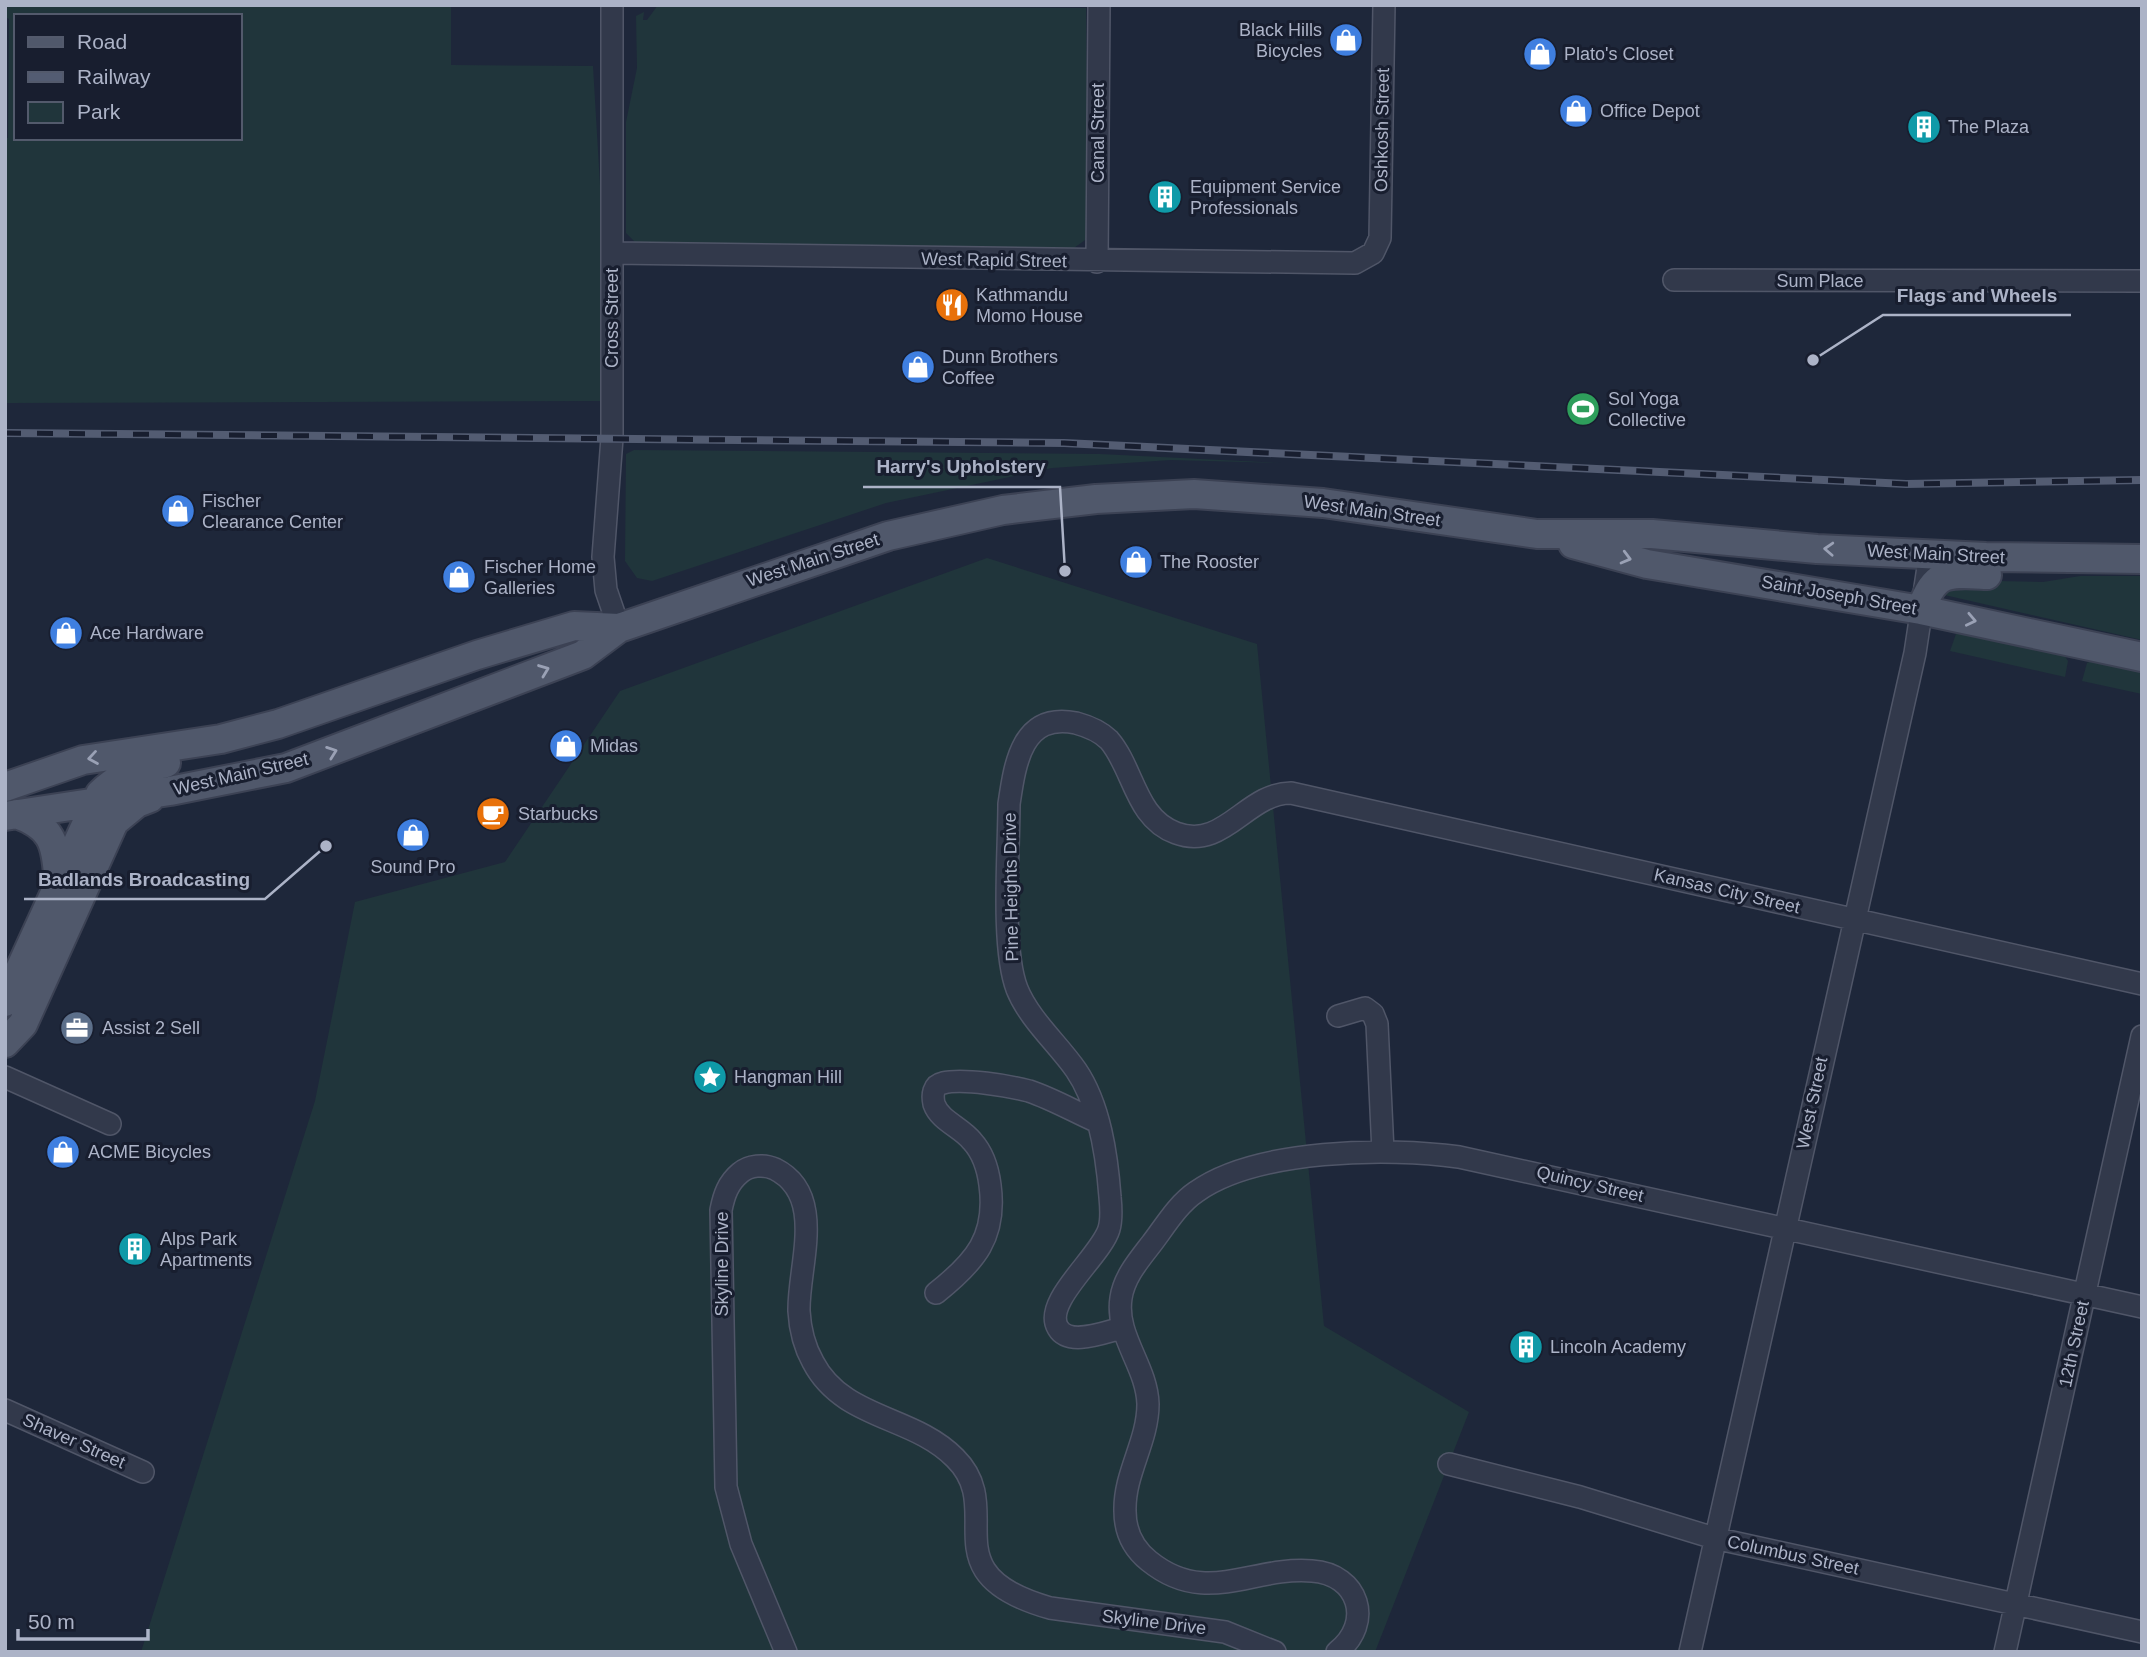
<svg xmlns="http://www.w3.org/2000/svg" width="2147" height="1657" font-family="Helvetica,sans-serif">
  <rect width="100%" height="100%" fill="#1e273a"/>
  <!-- green -->
  <path fill="#20353b" fill-rule="evenodd" d="M5 5H451V65L593 66 603 236V401L5 403V138H8L9 19 5 17ZM16 16H240V138H16Z
    M658 5 1086 8 1088 238 1071 250 637 244 626 233V122L637 68 636 16 644 12 643 20H647Z
    M634 450 1100 454 1282 463 1171 460 1052 468 886 503 652 581 637 578 625 561 626 454Z
    M987 558 1257 644 1324 1326 1469 1412 1375 1652H141L315 1101 355 902 505 862 620 691Z
    M2080 576H2142V640L1940 594 1950 580 2043 582Z
    M1957 631 2064 655 2068 661 2065 677 1950 651Z
    M2091 661 2142 672V694L2082 681 2087 663Z"/>
  <g fill="none" stroke-linecap="round" stroke-linejoin="round">
    <!-- minor casing -->
    <g stroke="#505668" stroke-width="24">
      <path id="minor" d="M612 5V438L603 557 606 590 619 628
        M613 253 1355 263 1373 253 1380 238 1384 5
        M1097 262 1099 5
        M1674 280 2142 281
        M1338 1016 1365 1008 1373 1014 1377 1024 1383 1152
        M5 1077 110 1124
        M936 1293C975 1262 997 1237 990 1185 988 1169 983 1153 972 1141 961 1127 940 1121 934 1104 932 1095 933 1085 943 1083 963 1078 1010 1086 1029 1091 1053 1099 1075 1112 1098 1122
        M1122 1328C1105 1332 1069 1347 1058 1328 1042 1302 1101 1256 1109 1229 1112 1219 1111 1207 1110 1197 1107 1156 1100 1105 1076 1070 1058 1044 1029 1019 1017 989 1001 947 1009 852 1009 804 1015 763 1022 712 1076 723 1087 726 1100 731 1109 740 1134 769 1135 818 1176 833 1224 851 1246 793 1291 793L2142 984
        M5 1410 143 1472
        M1449 1464 1580 1497 1714 1538 2142 1632
        M786 1652 741 1544 726 1487 721 1210C724 1195 728 1183 740 1173 749 1165 764 1164 775 1169 827 1195 798 1266 799 1311 800 1329 804 1346 813 1362 843 1420 913 1415 955 1458 1009 1511 926 1573 1050 1608L1225 1632 1275 1652
        M1337 1652C1374 1623 1359 1574 1312 1571 1251 1566 1206 1607 1149 1561 1134 1549 1125 1532 1125 1511 1124 1473 1148 1442 1148 1404 1147 1366 1115 1336 1121 1298 1124 1277 1139 1260 1152 1243 1165 1226 1178 1204 1196 1192 1256 1149 1388 1147 1459 1157L2142 1307
        M1690 1652 1915 653 1930 554
        M2005 1652 2142 1036"/>
    </g>
    <!-- major casing -->
    <g stroke="#3c4254" stroke-width="32">
      <path id="major" d="M1573 544 1647 564 1921 610 2142 657
        M1921 610C1935 570 1948 573 1987 575
        M5 787 83 760 221 739 278 724 477 655 574 626 619 628
        M17 814C55 828 55 845 59 882
        M5 816 170 791 286 768 583 655 619 628 888 536 1003 510 1096 499 1194 494 1323 503 1537 534H1652L1817 549 1986 557 2142 559
        M5 1002 100 794C119 775 140 768 166 763
        M5 1043 23 1024 114 822 137 803 150 798"/>
    </g>
    <!-- minor -->
    <use href="#minor" stroke="#32394b" stroke-width="21"/>
    <!-- major -->
    <use href="#major" stroke="#50586b" stroke-width="28"/>
    <!-- rail casing -->
    <g stroke="#535c72" stroke-width="8">
      <path id="rail" d="M5 433 1064 443 1906 484 2142 480"/>
    </g>
    <!-- rail -->
    <use href="#rail" stroke="#181e2f" stroke-width="5" stroke-dasharray="16" stroke-linecap="butt"/>
  </g>
  <!-- one-way arrows -->
  <defs><path id="oneway-chevron" d="M-2-3.5L2.5 0L-2 3.5" fill="none" stroke-width="1.6" stroke-linecap="round" stroke-linejoin="round" transform="scale(1.75)"/></defs>
  <g stroke="#9aa1b5">
    <use href="#oneway-chevron" transform="translate(1829 549) rotate(-177)"/>
    <use href="#oneway-chevron" transform="translate(1626 558) rotate(15)"/>
    <use href="#oneway-chevron" transform="translate(1971 620) rotate(12)"/>
    <use href="#oneway-chevron" transform="translate(544 670) rotate(-21)"/>
    <use href="#oneway-chevron" transform="translate(332 752) rotate(-20)"/>
    <use href="#oneway-chevron" transform="translate(93 758) rotate(171)"/>
  </g>
  <!-- icons -->
  <defs>
    <g id="shop-disc" transform="scale(1.75)"><circle r="9.5" fill="#3f7fe0" stroke="#181e2f"/><path d="M-5-2.5h2.3a2.7 3.5 0 0 1 5.4 0H5L5.5 6h-11ZM-1.5-2.5h3a1.5 2.3 0 0 0-3 0Z" fill="#fff"/></g>
    <g id="building-disc" transform="scale(1.75)"><circle r="9.5" fill="#0f9aa8" stroke="#181e2f"/><path d="M-4-6H4V6H1V3H-1V6H-4ZM-2.5-4.3h1.7v1.8h-1.7ZM.8-4.3h1.7v1.8H.8ZM-2.5-1h1.7V.8h-1.7ZM.8-1h1.7V.8H.8Z" fill="#fff"/></g>
    <g id="restaurant-disc" transform="scale(1.75)"><circle r="9.5" fill="#e8710a" stroke="#181e2f"/><path d="M-5-6h1v4h1v-4h1v4h1v-4h1v5L-1.5 .5V6h-2V.5L-5-1ZM5-6V6H3V1.5H1.5Q1.5-4 5-6Z" fill="#fff"/></g>
    <g id="stadium-disc" transform="scale(1.75)"><circle r="9.5" fill="#2e9e5b" stroke="#181e2f"/><path d="M0-5a6.5 5 0 1 0 0 10a6.5 5 0 1 0 0-10ZM-3.5-1.8h7v3.6h-7Z" fill="#fff"/></g>
    <g id="cafe-disc" transform="scale(1.75)"><circle r="9.5" fill="#e8710a" stroke="#181e2f"/><path d="M-5.5-4.5H6V0H3Q3 3.5 0 3.5H-2.5Q-5.5 3.5-5.5 0ZM3-3.2v2h1.7v-2ZM-6 4.5H4V6H-6Z" fill="#fff"/></g>
    <g id="office-disc" transform="scale(1.75)"><circle r="9.5" fill="#5c6f8a" stroke="#181e2f"/><path d="M-6-3h4V-5.5h4V-3h4V5H-6ZM-1-4.5V-3h2v-1.5ZM-6 0V1H6V0Z" fill="#fff"/></g>
    <g id="sight-disc" transform="scale(1.75)"><circle r="9.5" fill="#0f9aa8" stroke="#181e2f"/><path d="M0-6L1.8-2.2L6-1.7L2.9 1.2L3.7 5.4L0 3.3L-3.7 5.4L-2.9 1.2L-6-1.7L-1.8-2.2Z" fill="#fff"/></g>
  </defs>
  <g fill-rule="evenodd">
    <use href="#shop-disc" x="1346" y="40"/>
    <use href="#shop-disc" x="1540" y="54"/>
    <use href="#shop-disc" x="1576" y="111"/>
    <use href="#building-disc" x="1924" y="127"/>
    <use href="#building-disc" x="1165" y="197"/>
    <use href="#restaurant-disc" x="952" y="305"/>
    <use href="#shop-disc" x="918" y="367"/>
    <use href="#stadium-disc" x="1583" y="409"/>
    <use href="#shop-disc" x="178" y="511"/>
    <use href="#shop-disc" x="1136" y="562"/>
    <use href="#shop-disc" x="459" y="577"/>
    <use href="#shop-disc" x="66" y="633"/>
    <use href="#shop-disc" x="566" y="746"/>
    <use href="#cafe-disc" x="493" y="814"/>
    <use href="#shop-disc" x="413" y="835"/>
    <use href="#office-disc" x="77" y="1028"/>
    <use href="#sight-disc" x="710" y="1077"/>
    <use href="#shop-disc" x="63" y="1152"/>
    <use href="#building-disc" x="135" y="1249"/>
    <use href="#building-disc" x="1526" y="1347"/>
  </g>
  <g text-anchor="middle" stroke-width="6" stroke-linejoin="round" paint-order="stroke">
    <!-- poi labels -->
    <g font-size="18" fill="#acb3c7" stroke="#181e2f" text-anchor="start">
      <text x="1322" y="36" text-anchor="end">Black Hills<tspan x="1322" dy="21">Bicycles</tspan></text>
      <text x="1564" y="60">Plato's Closet</text>
      <text x="1600" y="117">Office Depot</text>
      <text x="1948" y="133">The Plaza</text>
      <text x="1190" y="193">Equipment Service<tspan x="1190" dy="21">Professionals</tspan></text>
      <text x="976" y="301">Kathmandu<tspan x="976" dy="21">Momo House</tspan></text>
      <text x="942" y="363">Dunn Brothers<tspan x="942" dy="21">Coffee</tspan></text>
      <text x="1608" y="405">Sol Yoga<tspan x="1608" dy="21">Collective</tspan></text>
      <text x="202" y="507">Fischer<tspan x="202" dy="21">Clearance Center</tspan></text>
      <text x="1160" y="568">The Rooster</text>
      <text x="484" y="573">Fischer Home<tspan x="484" dy="21">Galleries</tspan></text>
      <text x="90" y="639">Ace Hardware</text>
      <text x="590" y="752">Midas</text>
      <text x="518" y="820">Starbucks</text>
      <text x="413" y="873" text-anchor="middle">Sound Pro</text>
      <text x="102" y="1034">Assist 2 Sell</text>
      <text x="734" y="1083">Hangman Hill</text>
      <text x="88" y="1158">ACME Bicycles</text>
      <text x="160" y="1245">Alps Park<tspan x="160" dy="21">Apartments</tspan></text>
      <text x="1550" y="1353">Lincoln Academy</text>
    </g>
    <!-- street labels -->
    <g font-size="18" fill="#acb3c7" stroke="#181e2f">
      <text transform="translate(1382 130) rotate(-89)" y="6">Oshkosh Street</text>
      <text transform="translate(1098 133) rotate(-90)" y="6">Canal Street</text>
      <text transform="translate(994 260) rotate(1)" y="6">West Rapid Street</text>
      <text x="1820" y="287">Sum Place</text>
      <text transform="translate(612 318) rotate(-90)" y="6">Cross Street</text>
      <text transform="translate(1372 511) rotate(8)" y="6">West Main Street</text>
      <text transform="translate(1936 554) rotate(3)" y="6">West Main Street</text>
      <text transform="translate(813 560) rotate(-18)" y="6">West Main Street</text>
      <text transform="translate(1839 595) rotate(10)" y="6">Saint Joseph Street</text>
      <text transform="translate(241 774) rotate(-13)" y="6">West Main Street</text>
      <text transform="translate(1011 887) rotate(-91)" y="6">Pine Heights Drive</text>
      <text transform="translate(1727 891) rotate(13)" y="6">Kansas City Street</text>
      <text transform="translate(1812 1103) rotate(-78)" y="6">West Street</text>
      <text transform="translate(1590 1184) rotate(13)" y="6">Quincy Street</text>
      <text transform="translate(722 1264) rotate(-90)" y="6">Skyline Drive</text>
      <text transform="translate(2074 1344) rotate(-78)" y="6">12th Street</text>
      <text transform="translate(74 1441) rotate(24)" y="6">Shaver Street</text>
      <text transform="translate(1793 1555) rotate(12)" y="6">Columbus Street</text>
      <text transform="translate(1154 1622) rotate(7)" y="6">Skyline Drive</text>
    </g>
  </g>
  <!-- callouts -->
  <path fill="none" stroke="#acb3c7" stroke-width="2.5" d="M1813 360L1883 315H2071M1065 571L1060 487H863M326 846L265 899H24"/>
  <g fill="#acb3c7" stroke="#181e2f" stroke-width="2.5">
    <circle cx="1813" cy="360" r="7"/>
    <circle cx="1065" cy="571" r="7"/>
    <circle cx="326" cy="846" r="7"/>
  </g>
  <g font-size="19" text-anchor="middle" font-weight="bold" fill="#acb3c7" stroke="#181e2f" stroke-width="6" stroke-linejoin="round" paint-order="stroke">
    <text x="1977" y="302">Flags and Wheels</text>
    <text x="961" y="473">Harry's Upholstery</text>
    <text x="144" y="886">Badlands Broadcasting</text>
  </g>
  <!-- border -->
  <rect width="2147" height="1657" fill="none" stroke="#acb3c7" stroke-width="14"/>
  <!-- legend -->
  <rect x="14" y="14" width="228" height="126" fill="#181e2f" stroke="#535a6c" stroke-width="2"/>
  <rect x="28" y="37" width="35" height="10" fill="#50586b" stroke="#535a6c" stroke-width="2"/>
  <text x="77" y="49" font-size="21" fill="#acb3c7">Road</text>
  <rect x="28" y="72" width="35" height="10" fill="#535c72" stroke="#535a6c" stroke-width="2"/>
  <text x="77" y="84" font-size="21" fill="#acb3c7">Railway</text>
  <rect x="28" y="102" width="35" height="21" fill="#20353b" stroke="#535a6c" stroke-width="2"/>
  <text x="77" y="119" font-size="21" fill="#acb3c7">Park</text>
  <!-- scale -->
  <path d="M18 1629v10h130v-10" fill="none" stroke="#acb3c7" stroke-width="3.5"/>
  <text x="28" y="1629" font-size="21" fill="#acb3c7" stroke="#181e2f" stroke-width="5" paint-order="stroke">50 m</text>
</svg>
